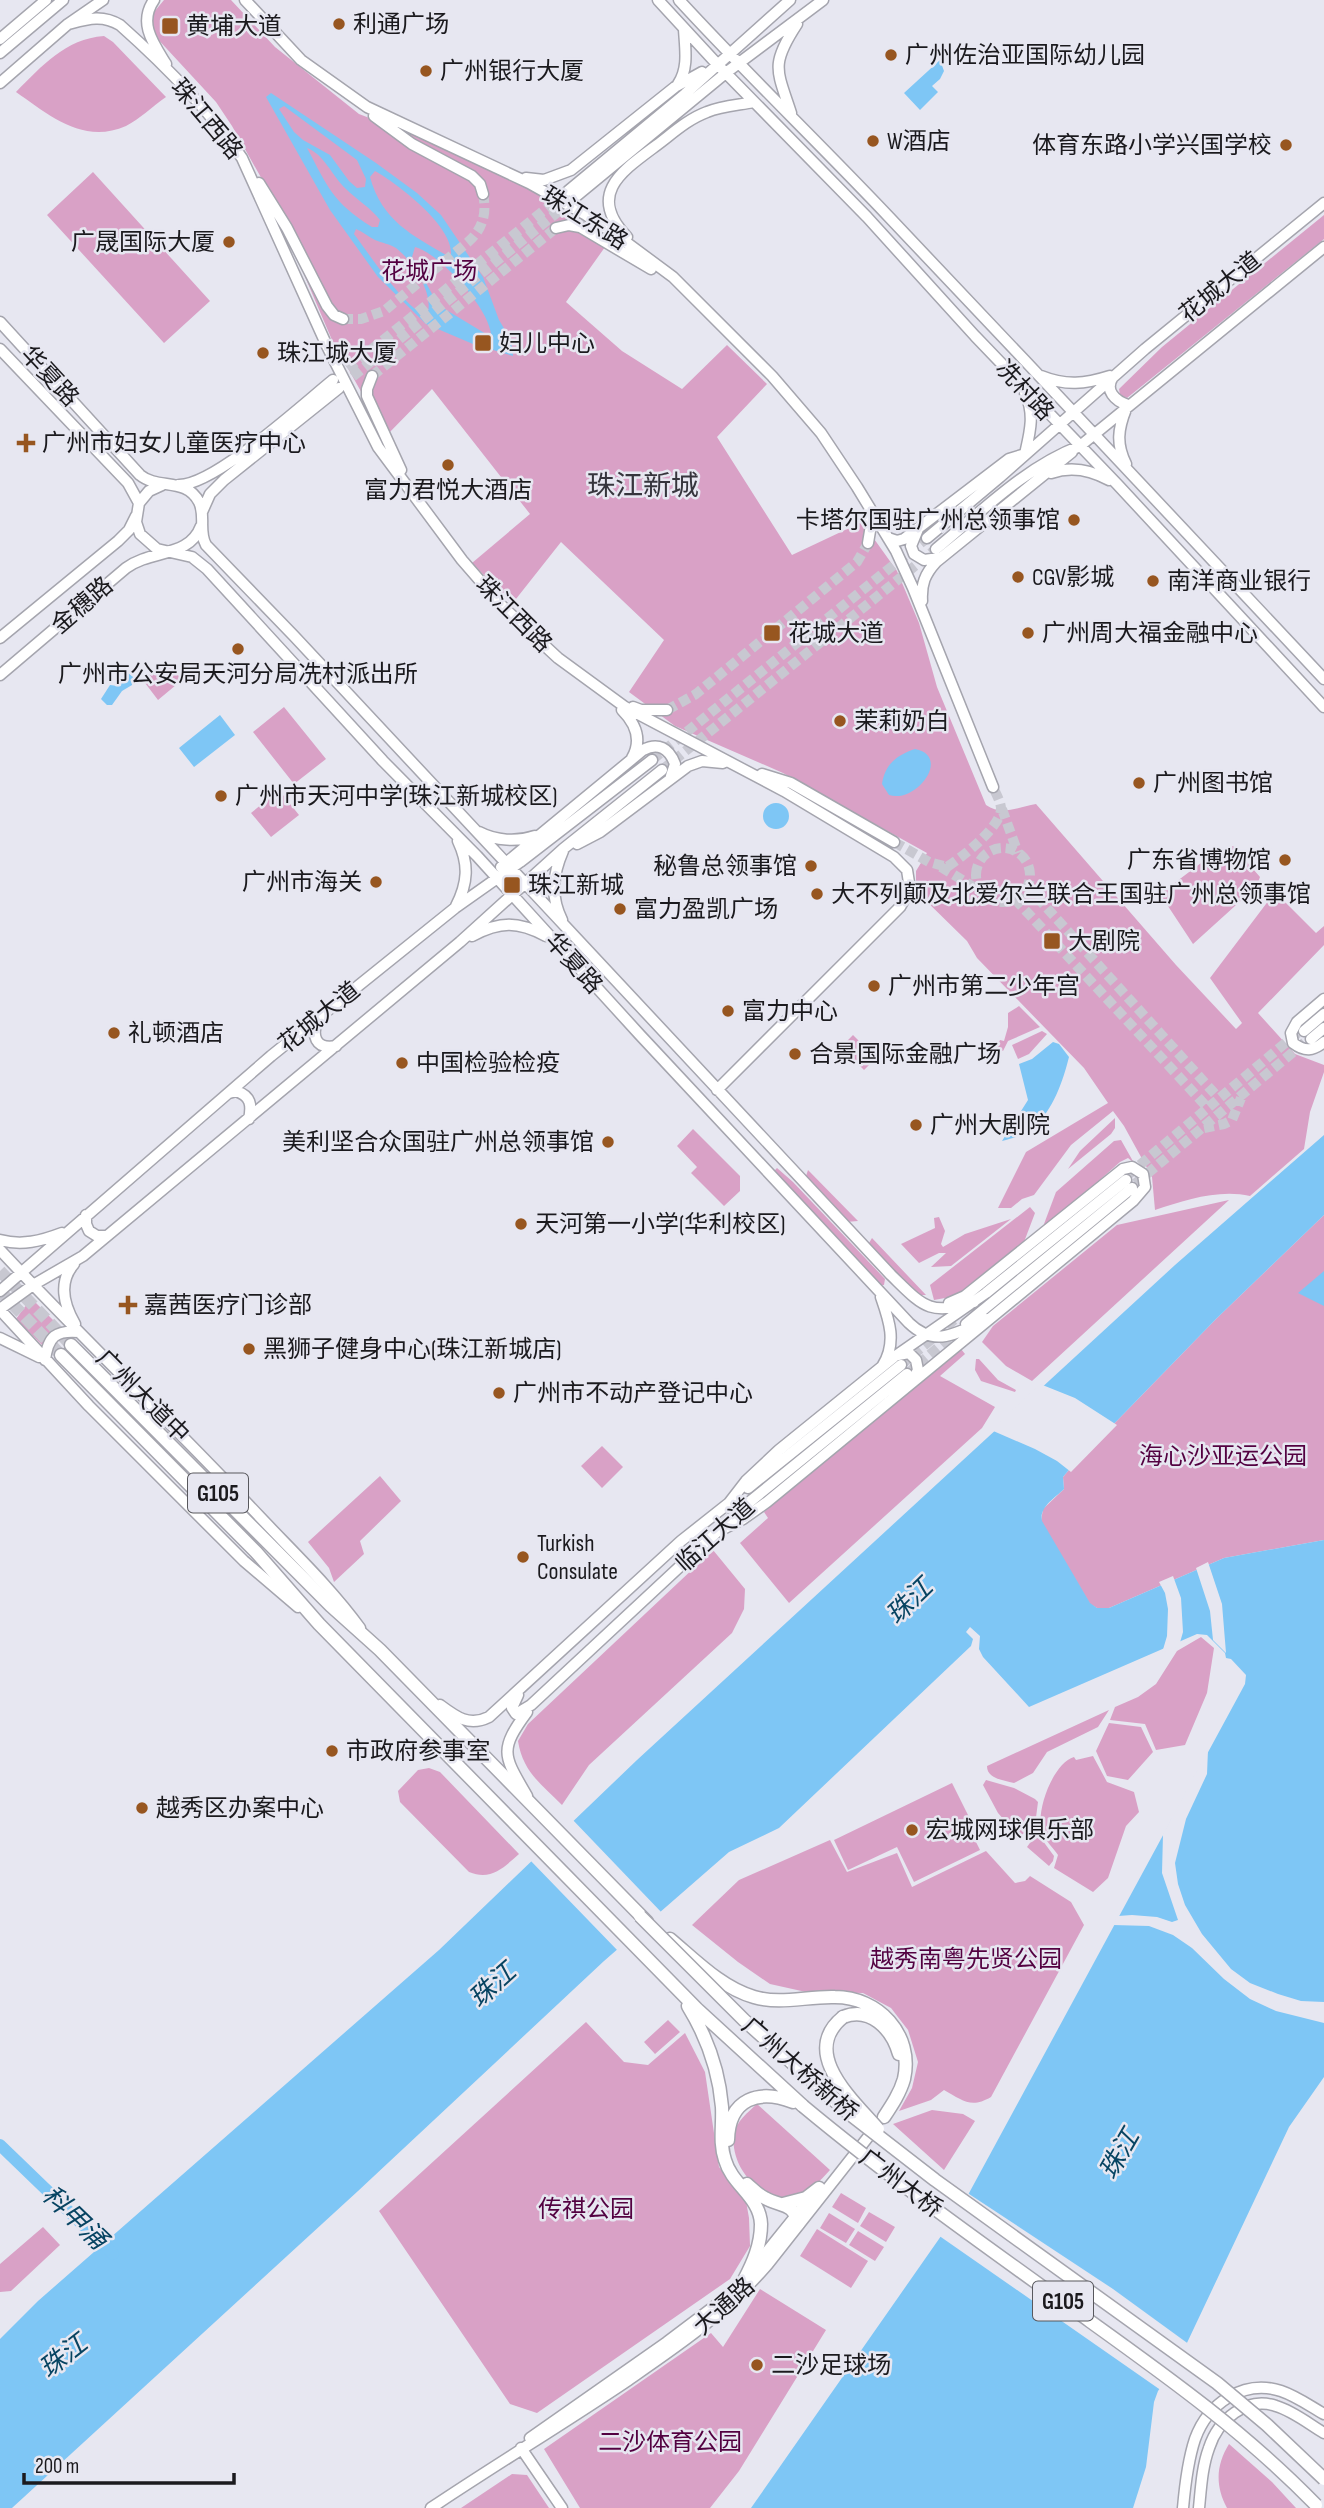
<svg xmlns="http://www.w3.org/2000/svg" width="1324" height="2508" font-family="'Sofia Sans Condensed','Noto Sans SC',sans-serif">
  <rect width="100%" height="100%" fill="#e7e7f1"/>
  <!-- green -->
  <path fill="#d9a1c6" d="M164 0H231L275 47 359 114 429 141 530 190 610 240 566 302 622 351 682 389 727 345 767 384 717 437 792 555 862 522 897 571 919 623 937 687 986 805C1002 816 1018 807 1036 804L1176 965 1236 1029 1242 1023 1210 978 1275 892 1316 933 1324 926V945L1258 1013 1295 1054 1324 1065V1072L1310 1112 1304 1149 1250 1196C1219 1189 1185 1200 1155 1210L1152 1177 1124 1126 1113 1111 1071 1145 1034 1195 1022 1199 1011 1208H998L1026 1152 1108 1103 1084 1068 977 958 967 941 916 891V871L927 853 783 773 675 726 629 692 664 640 561 542 512 604 472 563 530 514 432 389 386 436 332 340 268 190 232 126 216 102 154 35 151 20 154 12Z
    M104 36 113 42 166 97C153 106 140 119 126 126 83 145 49 115 16 92 42 66 65 39 104 36Z
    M93 172 210 301 164 343 47 215Z
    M1324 215V239L1127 398 1120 395 1119 389 1162 347Z
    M166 660 182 680 158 700 142 679Z
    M284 707 326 759 294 784 253 732Z
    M279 790 299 815 271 837 251 813Z
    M1233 846 1260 877 1251 901 1246 896 1193 944 1160 894 1201 863Z
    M1019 1006 1040 1027 1008 1041 1003 1051 996 1048 1000 1040 1004 1041 1008 1027V1013Z
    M1042 1031 1047 1034 1029 1054 1018 1059 1012 1045Z
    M853 1035 876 1058 864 1070 841 1047Z
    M1115 1118V1128L1111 1134 1068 1169 1080 1151Z
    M693 1129 740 1176V1191L724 1206 691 1173 697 1167 677 1146Z
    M1121 1140 1134 1163 1128 1158 1120 1162 1041 1232 1056 1192 1114 1141Z
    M777 1168 793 1182 885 1279 884 1285H881L774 1171Z
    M808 1170 858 1221 846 1222 806 1176Z
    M1229 1200 1032 1381 1006 1366 982 1342 993 1326 1117 1225Z
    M1030 1207 1035 1213 1024 1242 956 1296 934 1300 930 1285Z
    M1324 1215V1540L1224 1558 1109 1608H1097L1090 1604 1041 1521 1043 1509 1064 1489 1063 1477 1068 1471 1216 1319Z
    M939 1217 945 1231 941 1244 943 1247 965 1234 1011 1219 951 1266 931 1267 946 1253H939L919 1263 901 1244 935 1228 934 1218Z
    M872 1238 926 1295H919L871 1248 869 1243Z
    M35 1302 61 1328 48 1337 43 1346 16 1319 27 1304Z
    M961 1349 965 1354 940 1376 995 1407 982 1428 789 1603 740 1543 768 1518 764 1512Z
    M976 1359H979L998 1380 1016 1390 1015 1392 981 1381 975 1370Z
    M602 1446 623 1467 602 1488 581 1466Z
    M380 1476 401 1501 360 1541 364 1554 334 1582 329 1568 308 1542Z
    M713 1550 745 1589 744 1609 732 1633 589 1765 562 1805C541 1784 523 1772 518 1741L528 1724Z
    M1201 1637 1214 1648 1207 1693 1185 1745 1156 1750 1145 1724 1110 1720 1115 1707 1138 1697 1156 1684 1177 1651Z
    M1109 1710 1098 1727 1047 1752 1033 1773 1014 1783C1003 1780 987 1779 987 1766Z
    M1109 1723 1141 1727 1153 1752 1128 1780 1107 1776 1096 1751Z
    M1093 1756 1107 1782 1134 1792 1139 1812 1126 1826 1108 1878 1093 1892 1054 1868 1058 1855C1053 1848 1045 1840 1042 1832 1035 1812 1053 1763 1074 1757L1076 1760Z
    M429 1768 440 1772 519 1854C503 1868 491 1881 469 1872L400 1802 398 1791 418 1770Z
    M986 1780 1014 1788 1035 1799 1038 1802 1035 1825 1019 1837 998 1813 983 1785Z
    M952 1783 969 1817 965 1820 980 1850 914 1882 897 1847 848 1870 834 1840Z
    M1037 1833 1054 1856 1053 1861 1049 1866 1027 1847Z
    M830 1840 847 1872 897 1853 912 1887 986 1851 1015 1883 1025 1881 1030 1876 1071 1902 1084 1925 991 2097C971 2109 962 2100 944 2090L931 2100 899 2111 912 2088 918 2062 908 2030 891 2008 863 1993 806 1992 770 1984 738 1962 692 1925 739 1880Z
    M668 2020 680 2032 655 2054 644 2042Z
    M586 2022 624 2062 648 2065 685 2033 705 2072 719 2167 746 2201 749 2218 750 2246 730 2279 537 2413 510 2404 379 2211Z
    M757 2104 830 2170C820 2181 811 2191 795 2196 762 2205 729 2167 734 2134 736 2122 748 2112 757 2104Z
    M932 2110 963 2114 975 2121 944 2170 893 2124Z
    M841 2193 866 2208 858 2223 832 2207Z
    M869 2212 895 2227 886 2242 860 2226Z
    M829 2213 855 2229 846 2243 820 2228Z
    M43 2227 60 2245 11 2291 0 2292V2264Z
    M817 2229 868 2261 851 2288 800 2256Z
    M858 2231 884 2247 875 2261 849 2245Z
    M760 2289 826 2330 739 2471 710 2508H580L544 2449 711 2333 723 2347Z
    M1229 2444 1272 2482 1296 2508H1227C1215 2486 1216 2465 1229 2444Z
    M512 2474 527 2475 549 2508H461Z"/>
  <!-- water -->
  <path fill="#7ec6f5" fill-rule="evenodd" d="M940 60 944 71 940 79 932 86 938 92 920 110 904 93Z
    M271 93 376 163 417 193 441 215 483 277 499 320 511 340 513 356 473 344 426 324 378 277 330 210 266 97ZM284 106 357 160 366 179 365 187 357 188 349 181 330 155 303 140 294 132 279 109ZM307 148C324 154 332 176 346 189 357 200 371 208 380 220L378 227H372C332 202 328 187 307 148ZM375 171C398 184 453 226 451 254L448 256C412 235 382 221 370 177ZM356 229C363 232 369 237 375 240 382 243 390 244 396 248 413 261 435 295 427 315 408 313 367 251 354 234ZM415 247C440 253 493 313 491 337L438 305 412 257Z
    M128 673 133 677 132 685 122 691 112 705H107L101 699 110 685 118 686 121 677Z
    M220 715 235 735 194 767 179 748Z
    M915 749C952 756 916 804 889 795L882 784C885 764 897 755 915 749Z
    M763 816a13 13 0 1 1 26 0a13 13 0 1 1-26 0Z
    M1053 1042 1059 1044 1069 1057C1063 1081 1053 1110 1034 1127 1025 1135 1013 1138 1002 1141L1028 1100 1019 1064 1032 1059Z
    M1324 1135V1215L1216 1319 1068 1471 1063 1477 1064 1489C1055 1498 1039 1507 1042 1521L1090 1603 1097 1608H1109L1224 1558 1324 1540V2077L1289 2127 1177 2364 1158 2391 1154 2402 1146 2467 1133 2508H751L962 2206 1245 1684 1246 1675 1231 1659 1226 1658 1225 1653 1207 1635 1197 1634 1029 1707 983 1657 979 1649 980 1636 970 1627 966 1632 973 1639 971 1646 779 1828 729 1852 604 1961 358 2191 12 2508H0V2339L38 2301 439 1950 637 1760 1175 1265Z
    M1324 1271V1306L1298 1293Z"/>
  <!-- pier -->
  <path fill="#e7e7f1" d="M1040 1384 1075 1398 1117 1425 1071 1472 1057 1461 1035 1449 991 1430Z
    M1208 1562 1222 1604 1226 1653 1213 1640 1210 1611 1196 1568Z
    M1173 1576 1181 1598 1183 1632 1179 1646 1162 1653 1167 1636 1168 1609 1165 1593 1159 1582Z
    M1208 1750 1207 1774 1186 1819 1175 1863 1178 1884 1185 1905 1202 1934 1231 1969 1250 1983 1278 1994 1301 2001 1324 2002V2023L1276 2011 1250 1999 1224 1979 1192 1948 1173 1935 1149 1926 1113 1925 1118 1916 1132 1915 1157 1917 1172 1922 1178 1920 1162 1873 1163 1834Z
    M571 1818 663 1914 619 1952 529 1859Z
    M966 2192 1113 2289 1190 2345 1180 2365 1162 2391 938 2235Z"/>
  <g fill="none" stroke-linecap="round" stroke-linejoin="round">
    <!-- river -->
    <path stroke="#7ec6f5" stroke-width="12" d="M0 2145 113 2254"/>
    <!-- major-tunnel -->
    <path stroke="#c8c8d1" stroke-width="10" stroke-dasharray="10 5" stroke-linecap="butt" d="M343 319H361L384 311 468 242C483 229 487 213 483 194
      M372 376 556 228
      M336 378 568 191
      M341 386 574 199
      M667 710 696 694 772 632 857 562 868 543
      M652 760 927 538
      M662 770 936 549
      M1002 809 1018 853
      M894 842 929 862 947 867C961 858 1001 827 1001 809 1001 802 996 794 993 787
      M976 875a27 27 0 1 1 54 0a27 27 0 1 1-54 0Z
      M941 867 980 891
      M1027 886 1215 1094
      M1015 899 1205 1105
      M1204 1128 1224 1124 1232 1120 1241 1098
      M1117 1184 1308 1024
      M1124 1193 1316 1033
      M901 1365 954 1320
      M907 1374 955 1333"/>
    <!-- highway-tunnel -->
    <path stroke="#c8c8d1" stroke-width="12" stroke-dasharray="12 6" stroke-linecap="butt" d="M0 1271 71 1345
      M0 1291 61 1355"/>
    <!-- major casing -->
    <g stroke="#a5a5ae" stroke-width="13">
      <path id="major" d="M154 0C138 23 153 43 166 64
        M245 0 301 60 367 107 529 183 586 215 615 234 673 277 772 376 821 433 857 487 896 551 913 588 993 787
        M658 0 717 64 867 217 975 336 1117 484 1324 707
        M679 0C747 74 820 144 889 217 1035 370 1178 525 1324 679
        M68 24C87 19 102 14 120 25 165 65 208 108 242 158L327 346 378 447 462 560 502 606 558 658 625 707 784 791 894 857 907 870 910 889 900 907 717 1090
        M0 39 46 0
        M0 53 63 0
        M0 83 68 24 103 0
        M678 84C689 68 685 48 684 29
        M791 113C777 70 770 65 797 24
        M374 116 412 144 472 176 480 184 483 194
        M526 178 544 180 571 170 675 87 702 72
        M259 183 287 228 327 306 334 315 343 319
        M568 191 685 94 790 0
        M574 198 727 72 823 0
        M556 228 569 225 580 227 651 269
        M627 237C586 194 622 171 657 145 673 133 688 119 707 112 721 106 739 105 754 102
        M0 322 140 475C158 490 186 477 199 502 206 516 198 531 206 545L294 636 891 1275C922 1305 929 1317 974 1302
        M0 349 128 483 139 503
        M372 376 367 389V396L401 470
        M1041 376C1066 386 1085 384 1110 376
        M1113 377C1104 390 1115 401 1128 405
        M1025 454C1030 432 1035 414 1025 393
        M1126 464C1116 444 1118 429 1126 409
        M1051 473C1071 466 1091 470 1109 480
        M162 485 149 491 139 503 136 522 140 534 157 549 192 557 207 569 383 761 477 856 640 1035 909 1323C936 1349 958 1332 987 1319
        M179 485C215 485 302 405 333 380
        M202 512 210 494 224 480 339 388
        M918 529 911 546 914 554 924 560 939 558
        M888 538 897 541 904 539 1009 459 1022 455
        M927 538 1000 477 1145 349 1324 203
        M868 543 871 525 869 511
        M936 549C981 512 1025 467 1080 446L1324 247
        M922 601C921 584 925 574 936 562L1072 452
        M0 638 118 541 129 530 136 516
        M0 675 126 568C152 549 189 558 201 526
        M633 707 641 710H667
        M622 710C635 723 643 739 632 758
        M762 774 791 783 894 842
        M479 832C496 841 517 842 535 836
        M577 844 600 832 688 766 702 761 723 763
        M501 867 643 750C658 742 669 748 675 764L671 776
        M456 906C468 883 469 864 458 841
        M562 920C550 896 553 874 563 851
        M472 936C500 921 518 921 546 936
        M1324 999 1297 1022 1291 1033 1293 1043C1305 1052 1313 1051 1324 1042
        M318 1019C311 1035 315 1050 336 1046
        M1304 1031 1324 1014
        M1311 1039 1324 1028
        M229 1093 236 1091C251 1096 252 1105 249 1119
        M86 1215V1224L89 1231 97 1236H107
        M0 1240C22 1246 41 1241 62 1233
        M0 1250C85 1341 175 1426 260 1517 294 1553 331 1588 360 1628
        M74 1264C58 1282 64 1305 75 1324
        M0 1291 271 1056 455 908 520 862 652 760
        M881 1297C889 1320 897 1342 883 1365
        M0 1309 33 1285 83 1256 460 942 563 849 662 770
        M0 1310 89 1406 244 1561 298 1607
        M966 1324 1132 1188
        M0 1338 39 1357
        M898 1355 909 1353 916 1360 918 1370 913 1380
        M45 1360C48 1336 56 1330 79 1332
        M748 1488 901 1365
        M717 1532 743 1519 767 1502 1133 1201 1145 1187 1143 1174 1132 1167 1123 1169 965 1296 949 1303
        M518 1695 512 1708 516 1714 531 1705 747 1504 907 1374
        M440 1705C456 1717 469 1727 489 1717L681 1541 729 1503 746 1481 779 1450 894 1357 986 1293 1126 1180
        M527 1712C498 1751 504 1756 527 1796
        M530 2438 667 2342 724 2299 744 2280 811 2197
        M521 2448 562 2508
        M431 2508C495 2465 560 2426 624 2383 679 2345 723 2316 768 2264L876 2127
        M1183 2508C1185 2485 1188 2460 1195 2439 1208 2403 1244 2379 1281 2391 1296 2396 1310 2406 1324 2414
        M1199 2508C1201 2488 1202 2467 1209 2448 1218 2420 1246 2396 1276 2406 1293 2411 1309 2424 1324 2433"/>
    </g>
    <!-- highway casing -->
    <g stroke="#a5a5ae" stroke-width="15">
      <path id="highway" d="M71 1345 331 1606 380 1650 647 1922
        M61 1355 256 1552 319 1624 697 2009 803 2106
        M670 1939C695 1960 722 1988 754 1997 781 2005 807 1996 835 1997 878 1997 914 2034 904 2079 900 2093 892 2105 884 2117
        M688 2006C707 2037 719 2071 722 2107 723 2125 719 2143 725 2160 732 2185 760 2197 761 2224 761 2245 753 2263 744 2280
        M843 2017C870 2006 892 2029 899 2054
        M728 2140C729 2098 759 2089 793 2102
        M747 2184C753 2189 758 2195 765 2198 781 2207 794 2202 798 2224
        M783 2204 806 2198 819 2188"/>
    </g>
    <!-- major -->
    <use href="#major" stroke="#fff" stroke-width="10"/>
    <!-- highway -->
    <use href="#highway" stroke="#fff" stroke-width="12"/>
    <!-- highway-bridge casing -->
    <g stroke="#a5a5ae" stroke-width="15" stroke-linecap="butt">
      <path id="highway-bridge" d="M640 1916 744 2020 846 2111 935 2180 1217 2383 1267 2425 1324 2479
        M843 2017C799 2053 853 2100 878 2129
        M803 2106C892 2180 987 2247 1080 2314 1165 2375 1243 2430 1316 2505"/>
    </g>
    <!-- highway-bridge -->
    <use href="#highway-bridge" stroke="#fff" stroke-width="12"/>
  </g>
  <!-- markers -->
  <g fill="#975620" stroke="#e7e7f1" stroke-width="2.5">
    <circle cx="339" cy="24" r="7"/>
    <rect x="161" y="17" width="18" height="18" rx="3.5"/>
    <circle cx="891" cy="55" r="7"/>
    <circle cx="426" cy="71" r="7"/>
    <circle cx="873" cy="141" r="7"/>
    <circle cx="1286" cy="145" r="7"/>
    <circle cx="229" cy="242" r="7"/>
    <rect x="474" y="334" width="18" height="18" rx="3.5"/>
    <circle cx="263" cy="353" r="7"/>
    <path d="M22.5 432.5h7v7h7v7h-7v7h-7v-7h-7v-7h7z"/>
    <circle cx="448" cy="465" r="7"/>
    <circle cx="1074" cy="520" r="7"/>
    <circle cx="1018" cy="577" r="7"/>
    <circle cx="1153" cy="581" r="7"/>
    <rect x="763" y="624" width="18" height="18" rx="3.5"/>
    <circle cx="1028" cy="633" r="7"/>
    <circle cx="238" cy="649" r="7"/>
    <circle cx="840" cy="721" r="7"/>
    <circle cx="1139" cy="783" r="7"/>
    <circle cx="221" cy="796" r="7"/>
    <circle cx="1285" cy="860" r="7"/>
    <circle cx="811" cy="866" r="7"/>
    <circle cx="376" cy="882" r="7"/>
    <rect x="503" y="876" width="18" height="18" rx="3.5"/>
    <circle cx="817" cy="894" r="7"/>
    <circle cx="620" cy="909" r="7"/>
    <rect x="1043" y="932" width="18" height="18" rx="3.5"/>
    <circle cx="874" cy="986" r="7"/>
    <circle cx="728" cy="1011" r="7"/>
    <circle cx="114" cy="1033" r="7"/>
    <circle cx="795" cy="1054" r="7"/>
    <circle cx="402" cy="1063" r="7"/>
    <circle cx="916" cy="1125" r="7"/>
    <circle cx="608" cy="1142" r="7"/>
    <circle cx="521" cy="1224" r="7"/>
    <path d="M124.5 1294.5h7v7h7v7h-7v7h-7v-7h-7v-7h7z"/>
    <circle cx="249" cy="1349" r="7"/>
    <circle cx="499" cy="1393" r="7"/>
    <circle cx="523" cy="1557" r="7"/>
    <circle cx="332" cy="1751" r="7"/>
    <circle cx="142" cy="1808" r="7"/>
    <circle cx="912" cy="1830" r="7"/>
    <circle cx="757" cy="2365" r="7"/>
  </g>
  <g text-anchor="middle" stroke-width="5" stroke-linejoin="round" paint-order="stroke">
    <!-- shield labels -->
    <g fill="#e7e7f1" stroke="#58585d" stroke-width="2">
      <rect x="188" y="1473.5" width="60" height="39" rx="5"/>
      <rect x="1033" y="2281.5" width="60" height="39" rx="5"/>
    </g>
    <g font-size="23" font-weight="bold" fill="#1b1a1e">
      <text x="218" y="1501">G105</text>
      <text x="1063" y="2309">G105</text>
    </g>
    <!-- poi labels -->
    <g font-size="24" fill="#1b1a1e" stroke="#e7e7f1" text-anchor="start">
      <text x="353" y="32">利通广场</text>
      <text x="186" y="34">黄埔大道</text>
      <text x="905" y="63">广州佐治亚国际幼儿园</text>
      <text x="440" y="79">广州银行大厦</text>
      <text x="887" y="149">W酒店</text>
      <text x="1272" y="153" text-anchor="end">体育东路小学兴国学校</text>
      <text x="215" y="250" text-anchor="end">广晟国际大厦</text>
      <text x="499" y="351">妇儿中心</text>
      <text x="277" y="361">珠江城大厦</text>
      <text x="42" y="451">广州市妇女儿童医疗中心</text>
      <text x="448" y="498" text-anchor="middle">富力君悦大酒店</text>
      <text x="1060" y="528" text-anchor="end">卡塔尔国驻广州总领事馆</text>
      <text x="1032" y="585">CGV影城</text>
      <text x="1167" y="589">南洋商业银行</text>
      <text x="788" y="641">花城大道</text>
      <text x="1042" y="641">广州周大福金融中心</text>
      <text x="238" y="682" text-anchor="middle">广州市公安局天河分局冼村派出所</text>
      <text x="854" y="729">茉莉奶白</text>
      <text x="1153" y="791">广州图书馆</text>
      <text x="235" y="804">广州市天河中学(珠江新城校区)</text>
      <text x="1271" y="868" text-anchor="end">广东省博物馆</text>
      <text x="797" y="874" text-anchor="end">秘鲁总领事馆</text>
      <text x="362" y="890" text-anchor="end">广州市海关</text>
      <text x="528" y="893">珠江新城</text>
      <text x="831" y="902">大不列颠及北爱尔兰联合王国驻广州总领事馆</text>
      <text x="634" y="917">富力盈凯广场</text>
      <text x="1068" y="949">大剧院</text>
      <text x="888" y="994">广州市第二少年宫</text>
      <text x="742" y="1019">富力中心</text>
      <text x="128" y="1041">礼顿酒店</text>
      <text x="809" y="1062">合景国际金融广场</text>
      <text x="416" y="1071">中国检验检疫</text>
      <text x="930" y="1133">广州大剧院</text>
      <text x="594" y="1150" text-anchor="end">美利坚合众国驻广州总领事馆</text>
      <text x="535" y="1232">天河第一小学(华利校区)</text>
      <text x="144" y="1313">嘉茜医疗门诊部</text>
      <text x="263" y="1357">黑狮子健身中心(珠江新城店)</text>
      <text x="513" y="1401">广州市不动产登记中心</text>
      <text x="537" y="1551">Turkish<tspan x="537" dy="28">Consulate</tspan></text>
      <text x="346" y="1759">市政府参事室</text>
      <text x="156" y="1816">越秀区办案中心</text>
      <text x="926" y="1838">宏城网球俱乐部</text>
      <text x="771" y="2373">二沙足球场</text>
    </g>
    <!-- street labels -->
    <g font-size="24" fill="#1b1a1e" stroke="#e7e7f1">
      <text transform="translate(207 119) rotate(50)" y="8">珠江西路</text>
      <text transform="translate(585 218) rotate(32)" y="8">珠江东路</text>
      <text transform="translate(1220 287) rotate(-39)" y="8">花城大道</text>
      <text transform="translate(50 376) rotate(47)" y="8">华夏路</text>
      <text transform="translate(1025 390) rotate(47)" y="8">冼村路</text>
      <text transform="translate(82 605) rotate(-41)" y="8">金穗路</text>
      <text transform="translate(514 614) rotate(45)" y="8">珠江西路</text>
      <text transform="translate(574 963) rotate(48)" y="8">华夏路</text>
      <text transform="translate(319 1017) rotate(-39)" y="8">花城大道</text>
      <text transform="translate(143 1396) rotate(45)" y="8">广州大道中</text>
      <text transform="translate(715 1535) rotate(-42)" y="8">临江大道</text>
      <text transform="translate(800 2069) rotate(41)" y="8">广州大桥新桥</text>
      <text transform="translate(901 2183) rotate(37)" y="8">广州大桥</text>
      <text transform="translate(724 2306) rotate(-42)" y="8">大通路</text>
    </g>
    <!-- park labels -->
    <g font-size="24" fill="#530141" stroke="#e7e7f1">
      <text x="429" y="279">花城广场</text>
      <text x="1223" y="1464">海心沙亚运公园</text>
      <text x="966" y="1967">越秀南粤先贤公园</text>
      <text x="586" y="2217">传祺公园</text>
      <text x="670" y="2450">二沙体育公园</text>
    </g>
    <!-- water labels -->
    <g font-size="26" font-style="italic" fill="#074462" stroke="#e7e7f1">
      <text transform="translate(909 1601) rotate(-44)" y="9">珠江</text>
      <text transform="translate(492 1985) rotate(-42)" y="9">珠江</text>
      <text transform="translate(1119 2154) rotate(-60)" y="9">珠江</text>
      <text transform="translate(75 2217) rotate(44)" y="9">科甲涌</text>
      <text transform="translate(63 2356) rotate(-38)" y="9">珠江</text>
    </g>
    <!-- quarter labels -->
    <g font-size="28" fill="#36353d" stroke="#e7e7f1">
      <text x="643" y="495">珠江新城</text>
    </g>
  </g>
  <!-- scale -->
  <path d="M24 2473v10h210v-10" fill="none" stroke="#1b1a1e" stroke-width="3.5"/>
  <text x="35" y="2473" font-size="21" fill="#1b1a1e" stroke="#e7e7f1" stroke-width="5" paint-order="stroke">200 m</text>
</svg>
